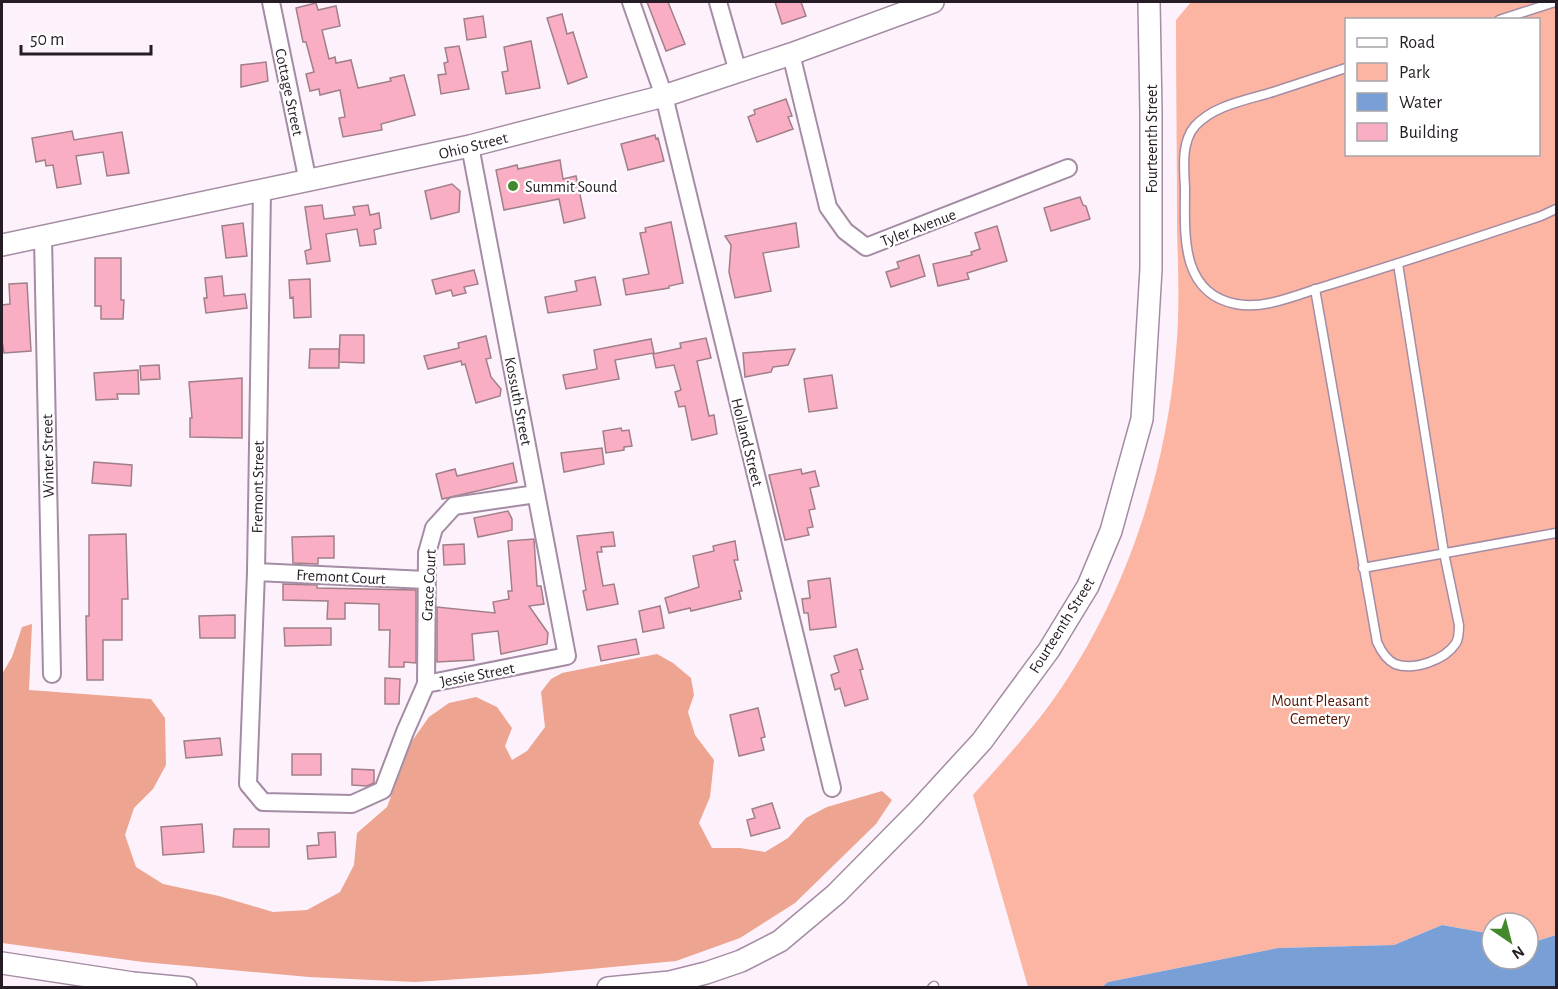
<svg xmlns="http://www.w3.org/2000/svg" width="1558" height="989" font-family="'Alegreya Sans',sans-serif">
  <rect width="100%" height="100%" fill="#fdf2fc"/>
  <!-- green -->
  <path fill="#fcb5a2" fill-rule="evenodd" d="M1191 2H1556V935L1534 942 1528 941V923H1492V934L1442 925 1394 945 1278 948 1108 982 1102 987H1028L973 795C1004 760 1036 726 1062 687 1128 589 1167 468 1176 351 1180 310 1178 269 1177 228 1177 159 1176 89 1176 20ZM1346 20H1538V154H1346Z"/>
  <!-- forest -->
  <path fill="#eda491" d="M32 624 29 690 151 699 165 718 166 765 153 789 134 808 125 835 136 867 163 884 219 896 273 912 307 910 340 892 354 865 357 833 387 807 412 741 429 717 449 703 476 697 497 707 512 728 505 746 512 760 527 751 545 727 541 692 551 679 562 673 657 654 673 663 691 678 694 695 688 712 695 735 714 760 710 797 699 823 712 848H740L765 852 788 838 806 818 827 807 882 791 892 800 876 824 795 903 740 938 676 961 538 974 415 982 309 977 143 962 2 943V674L12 657 22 627Z"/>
  <!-- water -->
  <path fill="#78a0d7" d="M1442 925 1492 934V959H1528V941L1534 942 1556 935V987H1102L1108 982 1278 948 1394 945Z"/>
  <!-- building -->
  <path fill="#f9aec4" stroke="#a17f88" stroke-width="1.5" d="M647 2H668L685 44 666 51Z
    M775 2H801L806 16 782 24Z
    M316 3 318 10 336 6 340 26 322 30 329 59 335 57 336 63 351 60 358 88 391 81 390 78 404 75 415 115 381 124 382 130 343 137 339 118 345 117 340 90 320 95 319 89 310 91 306 74 314 72 306 42H303L296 8Z
    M562 14 567 34 573 32 587 77 568 84 547 18Z
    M483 16 486 37 467 40 464 19Z
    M531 41 540 88 506 94 502 72 508 71 504 47Z
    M459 46 469 89 441 94 438 75 446 74 444 63 448 62 445 48Z
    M266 62 268 81 241 87V65Z
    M786 99 792 116 788 117 793 129 757 142 748 117 755 114 754 110Z
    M72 131 74 140 122 132 129 173 107 176 103 152 76 156 81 184 57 188 53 165 46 166 45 160 36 162 32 138Z
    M655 135 656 139 658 138 664 161 628 170 621 144Z
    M560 160 563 179 576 176 585 218 564 223 559 199 504 210 496 170 517 165 518 169Z
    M452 184 460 191 459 212 431 219 425 191Z
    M1080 197 1083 205 1086 206 1090 219 1051 231 1044 208Z
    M322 205 324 219 355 215 353 207 368 205 370 215 379 213 381 228 374 230 376 244 360 246 357 229 326 234 330 261 307 264 305 251 311 249 305 207Z
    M671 222 683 283 669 286V288L626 295 623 279 649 274 640 233 646 232 645 228Z
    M243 223 247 256 226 258 222 226Z
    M796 223 799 247 763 253 771 291 735 298 729 272 731 245 725 236Z
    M997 226 1007 261 967 273 969 279 938 286 933 264 972 255 971 252 980 249 975 233Z
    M919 255 925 276 891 287 886 272 899 268 897 262Z
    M95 258H121V300H124L123 319H101V306H95Z
    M474 270 478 284 464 287 466 293 453 296 451 290 436 294 432 280Z
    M222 276 224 296 245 294 247 308 206 313 204 298H207L205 278Z
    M595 277 601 305 548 313 545 297 577 291 575 281Z
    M310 279 311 317 294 318 293 297 290 298 289 280Z
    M27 283 31 351 4 353 2 341V305L10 304 9 284Z
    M340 335H364V363L339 362Z
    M486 336 491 358 486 359 491 377 501 389 500 396 476 403 465 364 462 365 461 361 428 369 424 356 459 348 458 343Z
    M706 338 711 358 697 361 709 416 714 415 717 434 692 440 685 406 679 407 675 392 681 390 674 365 656 368 653 354 681 348 680 343Z
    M651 339 654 353 615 360 619 379 566 389 563 375 597 369 594 350Z
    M310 349H339V368H309Z
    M795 349 788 365 773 367 771 372 745 377 743 353Z
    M159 365 160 379 141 380 140 366Z
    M138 370 139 394H117L118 399 96 400 94 373Z
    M832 375 837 408 809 412 804 379Z
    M242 378V438L190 437V418H192L189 382Z
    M621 428 622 431 629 430 632 446 624 447V450L606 453 603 431Z
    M602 448 604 464 564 472 561 453Z
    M94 462 132 465 131 486 92 483Z
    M513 463 517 482 442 499 436 474 455 469 457 476Z
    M801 469 802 474 815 471 819 486 810 488 815 509 809 510 813 527 807 528 809 535 785 540 769 475Z
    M508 511 512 519V530L478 537 474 518Z
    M613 532 615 546 601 547 602 552H597L603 586 614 584 618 604 587 610 583 591 586 590 577 536Z
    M126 534 128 599H122V640H103V680H87L86 616H89V535Z
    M334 536V558H318V564L293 563 292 537Z
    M534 539 537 586H541L544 604 529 606 548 633 547 644 501 654 498 631 472 634 474 660 437 662V607L495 613 493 602 509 599 508 591H512L508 541Z
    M735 541 738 560H734L742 591H739L741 599 691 611 690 608 669 613 665 598 699 587 693 556 714 551 713 546Z
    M464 544 465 564 444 565 443 545Z
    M830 578 836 627 810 630 808 613H804L802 599 810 598 808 581Z
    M283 584 317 585V588L416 590V663L404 662V667H389L390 630H379V604L345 603V619H327L328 601 283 600Z
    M660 606 664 628 643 632 639 611Z
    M235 615V638H200L199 616Z
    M284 628H331V645L285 646Z
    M636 639 639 654 601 661 598 646Z
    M857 649 863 669 860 670 868 699 845 706 840 688 835 690 831 675 839 672 834 656Z
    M385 678 400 679 399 704H385Z
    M758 708 765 737 761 738 764 750 739 756 730 715Z
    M220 738 222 755 186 758 184 741Z
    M292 754H321V775H292Z
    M352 769 374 770V783L367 786 352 785Z
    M772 803 780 828 751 836 747 820 755 818 752 809Z
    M202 824 204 852 163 855 161 827Z
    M234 829H269V847H233Z
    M335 832 336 857 308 859 307 846 319 845 318 833Z"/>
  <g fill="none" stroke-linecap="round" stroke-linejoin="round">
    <!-- service casing -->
    <g stroke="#a48ca4" stroke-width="11">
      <path id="service" d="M1499 20 1555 2
        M1346 68C1322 76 1297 84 1273 92 1247 100 1214 105 1195 126 1181 142 1184 168 1185 188 1185 232 1179 293 1236 304 1266 310 1301 293 1329 285 1400 263 1470 240 1541 216L1556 209
        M1315 289 1377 642C1381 651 1387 660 1395 664 1414 671 1445 660 1456 643 1459 638 1459 631 1459 625L1444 553 1398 264
        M1363 568 1556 533
        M932 988 934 986"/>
    </g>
    <!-- minor casing -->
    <g stroke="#a48ca4" stroke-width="20">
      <path id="minor" d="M271 2 308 182
        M631 2 664 96 832 788
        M718 2 738 72
        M791 54 828 207 845 231 866 247 1068 168
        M262 191 256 572 248 784 263 802 352 804 383 790 405 732 426 684 567 656 470 146
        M43 238 52 674
        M256 572 426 580
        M426 684 427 553 434 528 454 506 536 494"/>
    </g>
    <!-- tertiary casing -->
    <g stroke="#a48ca4" stroke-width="24">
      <path id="tertiary" d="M2 245 470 146 664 96 791 54 933 2
        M2 963 133 983 186 988
        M608 988 670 982 706 973 741 961 780 941 836 894 916 813 982 741 1049 650 1088 586 1111 531 1142 419 1151 269V113L1149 2"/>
    </g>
    <!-- service -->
    <use href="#service" stroke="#fff" stroke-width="8"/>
    <!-- minor -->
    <use href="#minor" stroke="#fff" stroke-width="16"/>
    <!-- tertiary -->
    <use href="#tertiary" stroke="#fff" stroke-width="21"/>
  </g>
  <!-- markers -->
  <circle fill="#42882d" stroke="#fff" stroke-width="2" cx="513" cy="186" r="6"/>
  <g text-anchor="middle" stroke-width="4.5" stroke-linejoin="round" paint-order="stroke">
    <!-- street labels -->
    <g font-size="16" fill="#251c25" stroke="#fff">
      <text transform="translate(290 92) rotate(78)" y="6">Cottage Street</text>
      <text transform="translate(1151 139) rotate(-90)" y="6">Fourteenth Street</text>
      <text transform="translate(473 145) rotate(-14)" y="6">Ohio Street</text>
      <text transform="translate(918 227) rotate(-21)" y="6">Tyler Avenue</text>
      <text transform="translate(519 401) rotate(79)" y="6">Kossuth Street</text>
      <text transform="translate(748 442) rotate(76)" y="6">Holland Street</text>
      <text transform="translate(47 456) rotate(-91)" y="6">Winter Street</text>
      <text transform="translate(257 487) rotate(-89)" y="6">Fremont Street</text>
      <text transform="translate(341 576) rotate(3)" y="6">Fremont Court</text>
      <text transform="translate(428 585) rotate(-87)" y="6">Grace Court</text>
      <text transform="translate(1061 625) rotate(-58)" y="6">Fourteenth Street</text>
      <text transform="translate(477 674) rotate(-11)" y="6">Jessie Street</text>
    </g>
    <!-- poi labels -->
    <g font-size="16" fill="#251c25" stroke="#fff" text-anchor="start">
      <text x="525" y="192">Summit Sound</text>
    </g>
    <!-- park labels -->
    <g font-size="16" fill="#561605" stroke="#fff">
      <text x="1320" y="706">Mount Pleasant<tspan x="1320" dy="18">Cemetery</tspan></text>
    </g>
  </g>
  <!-- border -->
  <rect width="1558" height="989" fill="none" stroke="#251c25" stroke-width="6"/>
  <!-- legend -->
  <rect x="1345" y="18" width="195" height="138" fill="#ffffff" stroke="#a8a4a8" stroke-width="1.5"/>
  <rect x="1357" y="38" width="30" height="9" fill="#ffffff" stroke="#a8a4a8" stroke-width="1.5"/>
  <text x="1399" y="48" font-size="18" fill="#251c25">Road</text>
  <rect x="1357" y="63" width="30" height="18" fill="#fcb5a2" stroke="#a8a4a8" stroke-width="1.5"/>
  <text x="1399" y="78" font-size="18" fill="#251c25">Park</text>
  <rect x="1357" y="93" width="30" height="18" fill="#78a0d7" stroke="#a8a4a8" stroke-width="1.5"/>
  <text x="1399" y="108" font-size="18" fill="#251c25">Water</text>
  <rect x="1357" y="123" width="30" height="18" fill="#f9aec4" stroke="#a8a4a8" stroke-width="1.5"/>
  <text x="1399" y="138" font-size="18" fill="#251c25">Building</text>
  <!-- north arrow -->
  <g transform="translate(1510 941) rotate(145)"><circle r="28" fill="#ffffff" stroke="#a8a4a8" stroke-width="1.5"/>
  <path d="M0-4.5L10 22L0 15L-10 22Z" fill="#42882d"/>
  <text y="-9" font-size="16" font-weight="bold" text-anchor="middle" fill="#251c25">N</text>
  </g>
  <!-- scale -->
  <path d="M21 45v9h130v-9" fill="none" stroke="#251c25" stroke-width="3"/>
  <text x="30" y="45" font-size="18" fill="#251c25" stroke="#ffffff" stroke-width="4.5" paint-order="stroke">50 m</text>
</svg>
